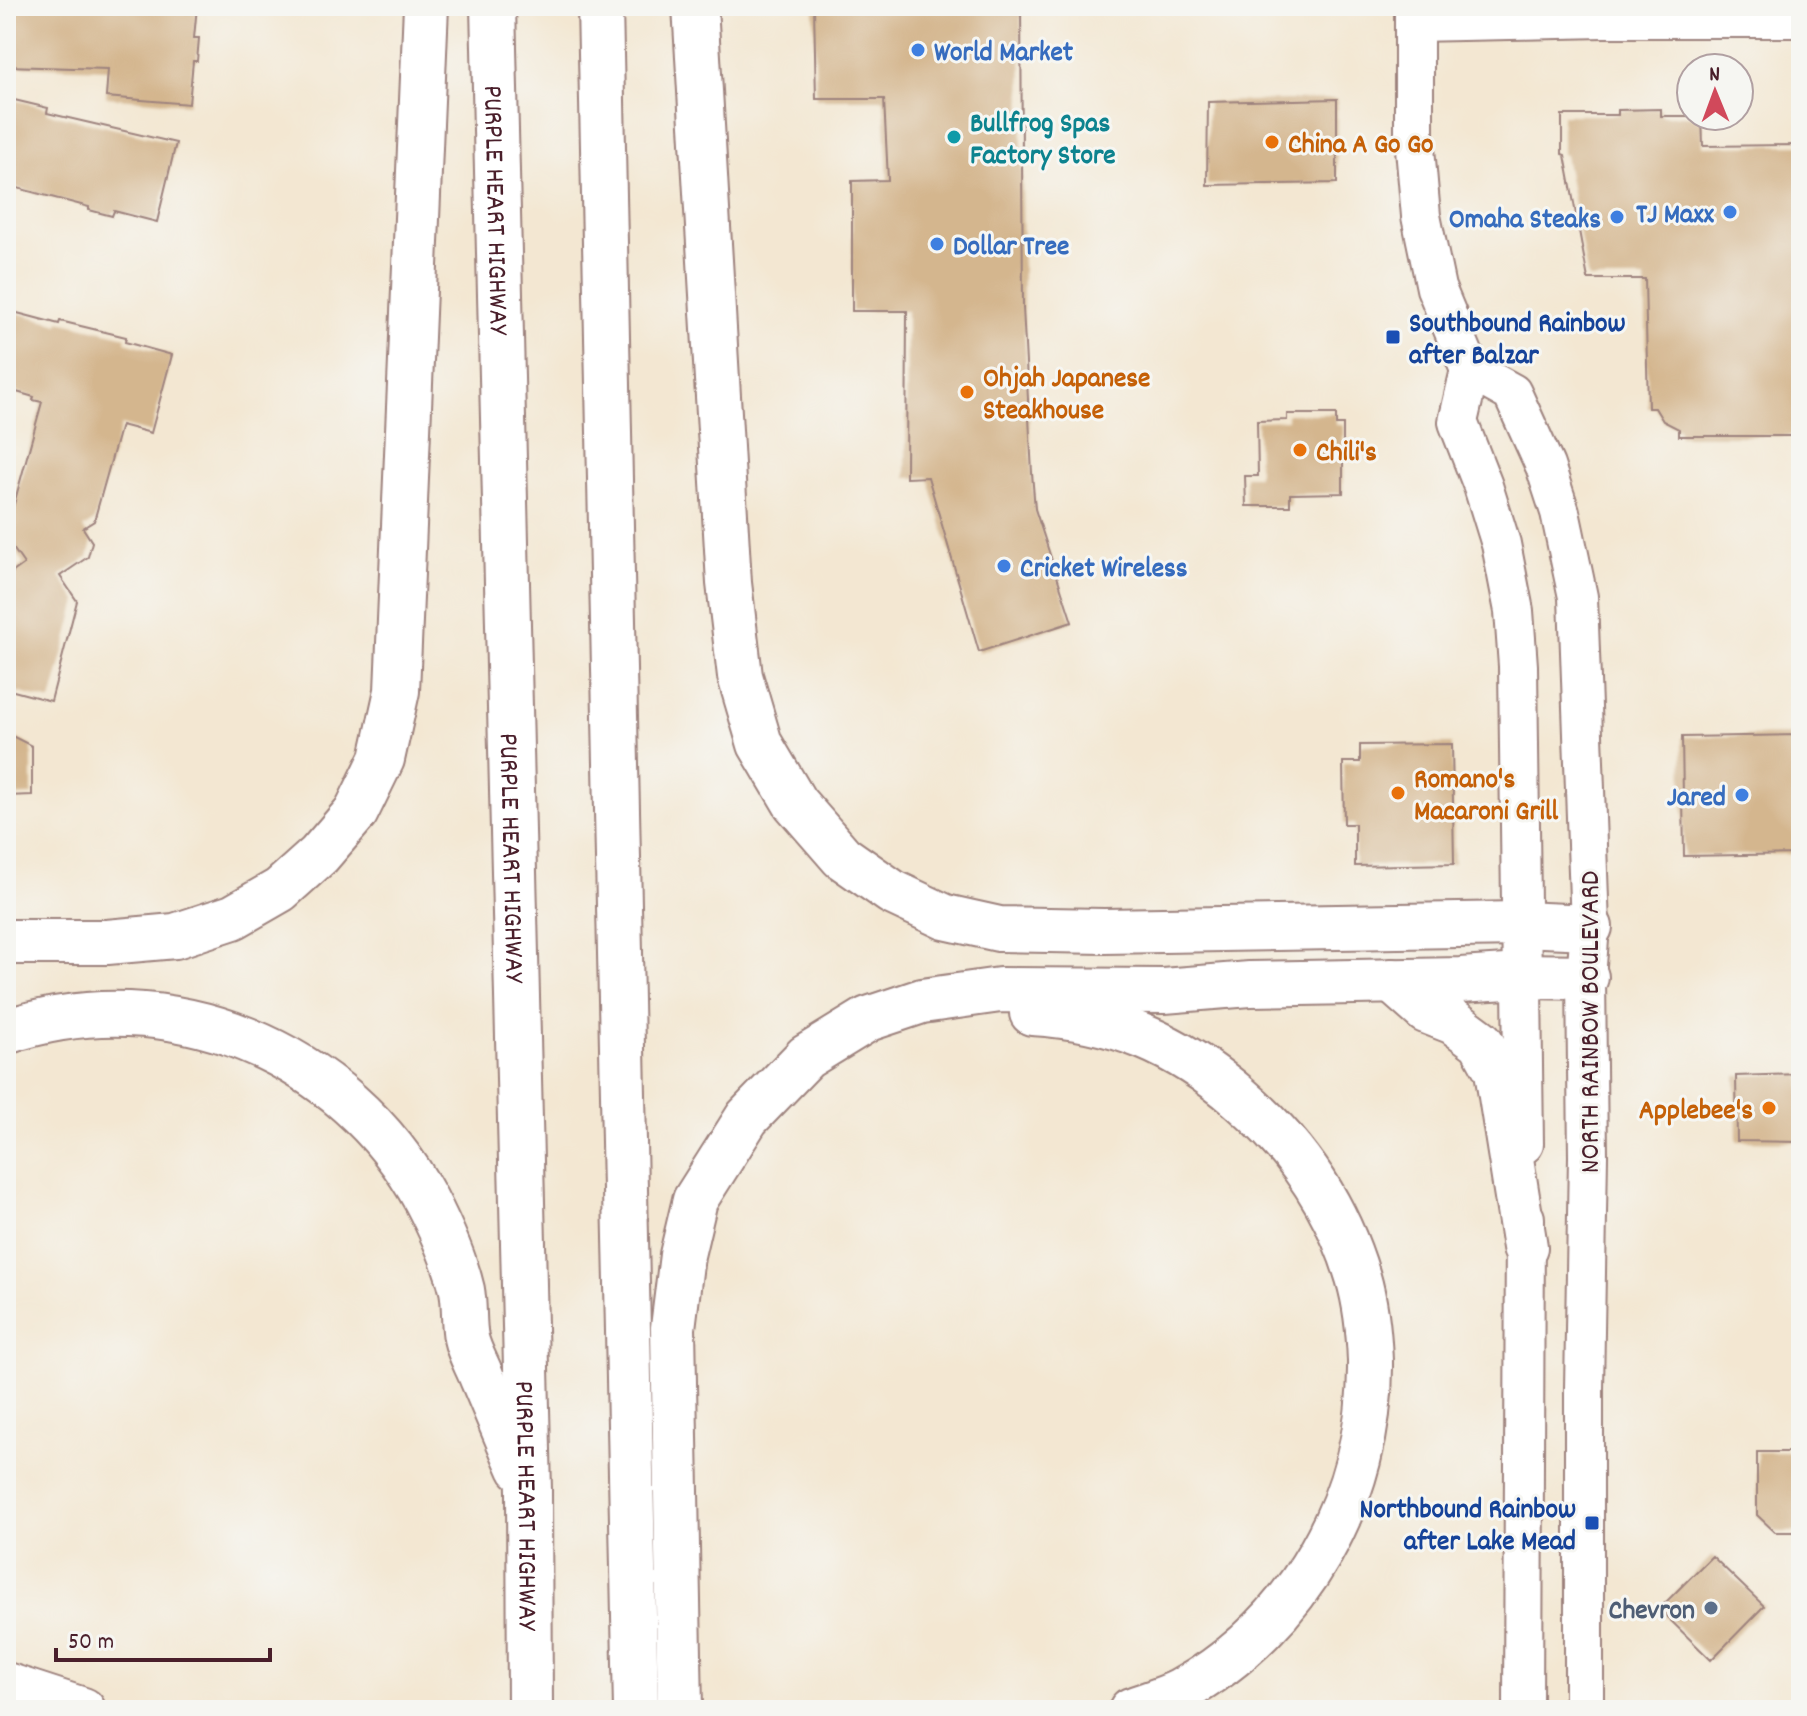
<svg xmlns="http://www.w3.org/2000/svg" width="1807" height="1716" font-family="Dekko,sans-serif">
  <rect width="100%" height="100%" fill="#f6f6f2"/>
  <filter id="ink" filterUnits="userSpaceOnUse"><feTurbulence type="fractalNoise" baseFrequency=".0125" numOctaves="2"/><feDisplacementMap in="SourceGraphic" scale="16" xChannelSelector="R" yChannelSelector="G"/><feConvolveMatrix kernelMatrix="1 2 1 2 8 2 1 2 1" color-interpolation-filters="sRGB"/></filter>
  <filter id="wash" filterUnits="userSpaceOnUse"><feTurbulence type="fractalNoise" baseFrequency=".006" numOctaves="4" result="noise"/><feDisplacementMap in="SourceGraphic" scale="32" xChannelSelector="R" yChannelSelector="G"/><feGaussianBlur stdDeviation="1.8" result="paint"/><feColorMatrix in="noise" values="0 0 0 0 0 0 0 0 0 0 0 0 0 0 0 0 0 1.4 0 .05"/><feComposite in="paint" operator="in"/></filter>
  <g filter="url(#wash)">
    <rect width="100%" height="100%" fill="#f3e7d2"/>
    <g id="blocks">
      <!-- building -->
      <path fill="#d4b68e" d="M6 6H197L194 38H199L197 61H193L189 104 106 97 108 69 6 66Z
        M814 6H1021L1023 308 1032 473 1035 509 1072 622 979 652 928 477 906 478 907 311H852V181L888 180 884 99H816Z
        M6 98 48 108 47 113 176 143 157 222 114 211 112 216 89 210V207L6 185Z
        M1337 99V183L1207 185 1208 102Z
        M1661 109V116H1702L1703 146 1801 145V436H1679V429L1663 421 1655 408H1648L1645 279H1588L1565 155 1562 154V115H1618V110Z
        M6 310 59 324 60 321 126 337 125 342 172 355 151 433 121 425 94 521 83 528 92 542 88 557 60 576 77 601 51 701 6 689V577L24 564 6 538V533L42 402 33 400 34 397 6 389Z
        M1287 414H1336V425H1343V493L1290 494V506H1246L1245 476H1258L1257 421 1287 420Z
        M6 733 32 746V795L6 796Z
        M1801 735V854L1684 856 1682 737Z
        M1452 744 1454 864 1355 866V824H1344L1343 762H1360V745Z
        M1801 1074V1142L1737 1141 1736 1076Z
        M1757 1452H1801V1532H1775L1757 1515Z
        M1712 1556 1764 1606 1711 1660 1659 1609Z"/>
    </g>
  </g>
  <g filter="url(#ink)">
    <use href="#blocks" fill-opacity="0" stroke="#9e837e" stroke-width="2"/>
    <g fill="none" stroke-linecap="round" stroke-linejoin="round">
      <!-- minor casing -->
      <g stroke="#9e837e" stroke-width="34">
        <path id="minor" d="M1414 26 1604 22H1801"/>
      </g>
      <!-- major casing -->
      <g stroke="#9e837e" stroke-width="42">
        <path id="major" d="M1414 6V137L1421 216 1436 288 1470 370 1458 422 1483 486 1501 544 1514 611 1518 666 1524 1144
          M1470 370 1512 393 1545 466 1560 512 1578 597 1590 927 1586 977 1588 1156 1584 1389V1710
          M1523 1710 1525 1218"/>
      </g>
      <!-- highway casing -->
      <g stroke="#9e837e" stroke-width="48">
        <g id="highway">
          <path id="s1" d="M493 6 529 1491 530 1710"/>
          <path d="M600 6 636 1710"/>
          <path d="M695 6 729 583 740 676 760 744 795 803 842 857 892 892 945 917 999 929 1104 931 1520 924 1590 927"/>
          <path d="M6 942H107L175 936 233 917 280 890 319 855 356 812 382 759 397 691 426 6"/>
          <path d="M1392 981 1426 1011 1454 1022 1481 1042 1497 1071 1525 1247"/>
          <path d="M1032 1013C1116 1018 1176 1043 1240 1098 1296 1146 1337 1207 1358 1277 1366 1304 1369 1333 1370 1361 1372 1496 1300 1625 1181 1691 1166 1699 1147 1704 1131 1710"/>
          <path d="M6 1032C167 977 346 1051 426 1200 440 1227 455 1260 462 1290 465 1306 463 1323 466 1338 469 1352 477 1365 482 1378 495 1408 507 1438 520 1468"/>
          <path d="M6 1685 83 1710"/>
          <path d="M680 1710 673 1328 682 1255 695 1200 747 1118 806 1057 868 1019 922 1001 1000 990 1164 991 1250 984 1461 980 1521 976 1586 977"/>
        </g>
      </g>
      <!-- minor -->
      <use href="#minor" stroke="#fff" stroke-width="30"/>
      <!-- major -->
      <use href="#major" stroke="#fff" stroke-width="38"/>
      <!-- highway -->
      <use href="#highway" stroke="#fff" stroke-width="44"/>
    </g>
  </g>
  <!-- markers -->
  <g fill="#3f7fe0" stroke="#f6f6f2" stroke-width="3">
    <circle cx="918" cy="50" r="8"/>
    <circle cx="1730" cy="212" r="8"/>
    <circle cx="1617" cy="217" r="8"/>
    <circle cx="937" cy="244" r="8"/>
    <circle cx="1004" cy="566" r="8"/>
    <circle cx="1742" cy="795" r="8"/>
  </g>
  <circle fill="#0f9aa8" stroke="#f6f6f2" stroke-width="3" cx="954" cy="137" r="8"/>
  <g fill="#e8710a" stroke="#f6f6f2" stroke-width="3">
    <circle cx="1272" cy="142" r="8"/>
    <circle cx="967" cy="392" r="8"/>
    <circle cx="1300" cy="450" r="8"/>
    <circle cx="1398" cy="793" r="8"/>
    <circle cx="1769" cy="1108" r="8"/>
  </g>
  <g fill="#1a4fb4" stroke="#f6f6f2" stroke-width="3">
    <rect x="1385" y="329" width="16" height="16" rx="4"/>
    <rect x="1584" y="1515" width="16" height="16" rx="4"/>
  </g>
  <circle fill="#5c6f8a" stroke="#f6f6f2" stroke-width="3" cx="1711" cy="1608" r="8"/>
  <g text-anchor="middle" stroke-width="6" stroke-linejoin="round" paint-order="stroke">
    <!-- shop labels -->
    <g font-size="28" font-weight="bold" fill="#366cbe" stroke="#f6f6f2" text-anchor="start">
      <text x="934" y="60">World Market</text>
      <text x="1714" y="222" text-anchor="end">TJ Maxx</text>
      <text x="1601" y="227" text-anchor="end">Omaha Steaks</text>
      <text x="953" y="254">Dollar Tree</text>
      <text x="1020" y="576">Cricket Wireless</text>
      <text x="1726" y="805" text-anchor="end">Jared</text>
    </g>
    <!-- culture labels -->
    <g font-size="28" font-weight="bold" fill="#0d838f" stroke="#f6f6f2" text-anchor="start">
      <text x="970" y="131">Bullfrog Spas<tspan x="970" dy="32">Factory Store</tspan></text>
    </g>
    <!-- food labels -->
    <g font-size="28" font-weight="bold" fill="#c56008" stroke="#f6f6f2" text-anchor="start">
      <text x="1288" y="152">China A Go Go</text>
      <text x="983" y="386">Ohjah Japanese<tspan x="983" dy="32">Steakhouse</tspan></text>
      <text x="1316" y="460">Chili's</text>
      <text x="1414" y="787">Romano's<tspan x="1414" dy="32">Macaroni Grill</tspan></text>
      <text x="1753" y="1118" text-anchor="end">Applebee's</text>
    </g>
    <!-- street labels -->
    <g font-size="28" fill="#4a1f2b" stroke="#f6f6f2">
      <text dy="10" stroke="none"><textPath href="#s1" startOffset="204">PURPLE HEART HIGHWAY</textPath></text>
      <text dy="10" stroke="none"><textPath href="#s1" startOffset="852">PURPLE HEART HIGHWAY</textPath></text>
      <text transform="translate(1588 1022) rotate(-90)" y="10">NORTH RAINBOW BOULEVARD</text>
      <text dy="10" stroke="none"><textPath href="#s1" startOffset="1500">PURPLE HEART HIGHWAY</textPath></text>
    </g>
    <!-- transit labels -->
    <g font-size="28" font-weight="bold" fill="#164399" stroke="#f6f6f2" text-anchor="start">
      <text x="1409" y="331">Southbound Rainbow<tspan x="1409" dy="32">after Balzar</tspan></text>
      <text x="1576" y="1517" text-anchor="end">Northbound Rainbow<tspan x="1576" dy="32">after Lake Mead</tspan></text>
    </g>
    <!-- service labels -->
    <g font-size="28" font-weight="bold" fill="#4e5e75" stroke="#f6f6f2" text-anchor="end">
      <text x="1695" y="1618">Chevron</text>
    </g>
  </g>
  <!-- margin -->
  <rect width="1807" height="1716" fill="none" stroke="#f6f6f2" stroke-width="32"/>
  <!-- north arrow -->
  <g transform="translate(1715 92) rotate(359)"><circle r="38" fill="#f6f6f2" stroke="#b1a0a2" stroke-width="2"/>
  <path d="M0-6L14 30L0 20L-14 30Z" fill="#d1495b"/>
  <text y="-12" font-size="22" font-weight="bold" text-anchor="middle" fill="#4a1f2b">N</text>
  </g>
  <!-- scale -->
  <path d="M56 1648v12h214v-12" fill="none" stroke="#4a1f2b" stroke-width="4"/>
  <text x="68" y="1648" font-size="24" fill="#4a1f2b" stroke="#f6f6f2" stroke-width="6" paint-order="stroke">50 m</text>
</svg>
